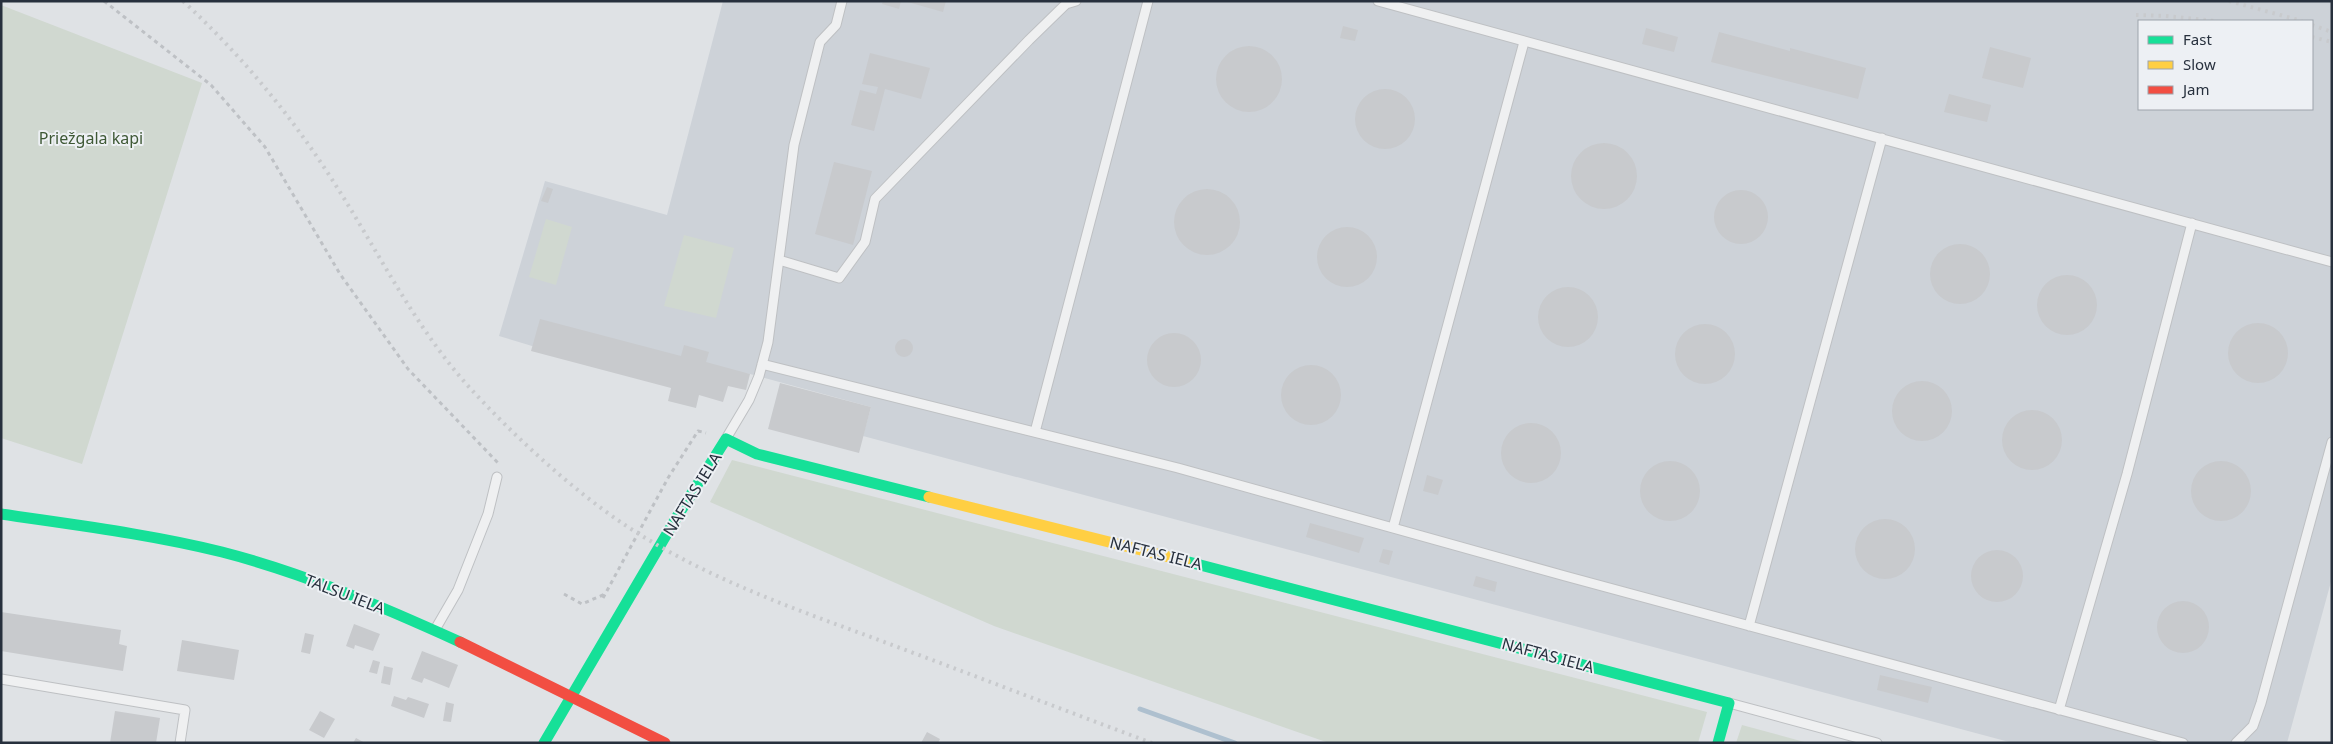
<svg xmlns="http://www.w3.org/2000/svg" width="2333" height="744" font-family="'Noto Sans',sans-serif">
  <rect width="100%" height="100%" fill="#dfe2e5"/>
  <!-- built -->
  <path fill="#cdd2d8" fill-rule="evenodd" d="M723 1H2332V578L2287 743H2013L863 436 871 407 750 374 532 346 499 336 545 181 667 215ZM2139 21H2312V109H2139Z"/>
  <!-- green -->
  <path fill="#d0d8d0" d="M1 5 202 83 82 464 1 438Z
    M546 219 572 227 556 285 529 277Z
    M684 235 734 248 716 318 664 306Z
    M732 460 1707 712 1698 743H1329L994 626 710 502Z
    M1742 725 1808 743H1736Z"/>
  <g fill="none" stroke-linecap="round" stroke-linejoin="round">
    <!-- stream -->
    <path stroke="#aec0cf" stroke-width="5" d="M1140 709 1235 743"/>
  </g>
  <!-- building -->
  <path fill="#c8cacd" d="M883 1H901L899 9 882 4Z
    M904 1H946L943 12Z
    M1343 26 1358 30 1355 41 1340 38Z
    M1646 28 1678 37 1674 52 1642 44Z
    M1719 32 1790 51V48L1866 68 1858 99 1711 62Z
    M1216 79a33 33 0 1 1 66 0a33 33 0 1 1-66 0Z
    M1990 47 2031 58 2023 88 1982 78Z
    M870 53 930 68 921 99 885 89 874 131 851 125 860 90 876 94 878 87 862 84Z
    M1355 119a30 30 0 1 1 60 0a30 30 0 1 1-60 0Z
    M1949 94 1991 105 1987 122 1944 112Z
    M1571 176a33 33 0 1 1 66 0a33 33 0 1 1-66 0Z
    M834 162 872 171 853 245 815 234Z
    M547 187 553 189 548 203 541 201Z
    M1174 222a33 33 0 1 1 66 0a33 33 0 1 1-66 0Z
    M1714 217a27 27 0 1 1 54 0a27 27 0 1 1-54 0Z
    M1317 257a30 30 0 1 1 60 0a30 30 0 1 1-60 0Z
    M1930 274a30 30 0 1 1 60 0a30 30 0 1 1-60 0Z
    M2037 305a30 30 0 1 1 60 0a30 30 0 1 1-60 0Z
    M1538 317a30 30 0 1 1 60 0a30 30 0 1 1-60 0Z
    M540 319 681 356 684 345 709 352 706 362 750 374 746 390 728 386 723 402 699 395 696 408 668 401 671 388 531 351Z
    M2228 353a30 30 0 1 1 60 0a30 30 0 1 1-60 0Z
    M1675 354a30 30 0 1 1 60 0a30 30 0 1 1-60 0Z
    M1147 360a27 27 0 1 1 54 0a27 27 0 1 1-54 0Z
    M895 348a9 9 0 1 1 18 0a9 9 0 1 1-18 0Z
    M1281 395a30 30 0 1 1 60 0a30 30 0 1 1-60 0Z
    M1892 411a30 30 0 1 1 60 0a30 30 0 1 1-60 0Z
    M780 383 871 407 859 453 768 429Z
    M2002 440a30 30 0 1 1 60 0a30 30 0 1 1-60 0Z
    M1501 453a30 30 0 1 1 60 0a30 30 0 1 1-60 0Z
    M1640 491a30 30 0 1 1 60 0a30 30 0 1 1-60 0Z
    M2191 491a30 30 0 1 1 60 0a30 30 0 1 1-60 0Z
    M1427 475 1443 480 1438 495 1423 491Z
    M1855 549a30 30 0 1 1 60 0a30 30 0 1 1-60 0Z
    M1310 523 1364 538 1359 553 1306 537Z
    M1383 549 1393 551 1389 565 1379 562Z
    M1971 576a26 26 0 1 1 52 0a26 26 0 1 1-52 0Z
    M1476 576 1497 582 1495 592 1473 586Z
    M2157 627a26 26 0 1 1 52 0a26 26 0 1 1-52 0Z
    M1 612 121 630 119 644 127 646 123 671 1 651Z
    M354 624 380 634 373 651 355 645 354 649 346 646Z
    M305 633 314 635 310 654 301 652Z
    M182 640 239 650 234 680 177 671Z
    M422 651 458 665 449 688 424 678 422 683 411 679Z
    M373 660 380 662 377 674 369 672Z
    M384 666 393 668 390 685 381 683Z
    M1880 675 1932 687 1928 703 1877 690Z
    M394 696 406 700 408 697 429 704 424 718 391 706Z
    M446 702 454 704 451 722 443 721Z
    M115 711 160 718 156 743H110Z
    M320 711 335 719 324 738 309 730Z
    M927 732 940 739 938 743H921Z
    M356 738 365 743H353Z"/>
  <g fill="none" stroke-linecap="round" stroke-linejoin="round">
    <!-- lane casing -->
    <g stroke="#bec0c3" stroke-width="11">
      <path id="lane" d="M1378 1 2332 262
        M779 260 839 278 865 242 875 199 1029 40 1066 4 1076 1
        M762 364 1178 468 1565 576 2183 743
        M1035 432 1148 1
        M727 437 749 400 759 376 768 342 794 145 820 42 836 25 842 1
        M1393 528 1524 42
        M1749 626 1882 138
        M436 628 458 590 488 514 497 477
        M1 679 185 710 180 743
        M1729 703 1877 743
        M2059 710 2127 474 2192 223
        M2236 743 2253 726 2261 703 2332 442"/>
    </g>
    <!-- path -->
    <path stroke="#bec1c5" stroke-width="3" stroke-dasharray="4 4" stroke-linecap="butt" d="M104 1 211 85 265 147 340 274 408 369 499 464
      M564 594 582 604 605 594
      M603 598 668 478 698 431 706 433"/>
    <!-- lane -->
    <use href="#lane" stroke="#eff0f1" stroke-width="9"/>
    <!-- fast -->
    <path stroke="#16e098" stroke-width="11" d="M1 514C75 525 149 534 222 552 304 573 383 607 460 642
      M1185 561 1729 703 1718 743
      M544 743 675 520 726 439 757 454 929 497"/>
    <!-- slow -->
    <path stroke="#ffcf43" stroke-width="11" d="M929 497 1185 561"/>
    <!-- jam -->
    <path stroke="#f24e42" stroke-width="11" d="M460 642 665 743"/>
    <!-- rail -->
    <path stroke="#c8cacd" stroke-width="4" stroke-dasharray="2.5 5" stroke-linecap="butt" d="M183 1C241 55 290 114 333 181 377 249 414 326 469 387 513 435 571 489 625 525 703 577 792 608 879 640 970 674 1061 709 1152 743
      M2229 1 2302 21
      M2330 1 2332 2
      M2136 15 2165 16 2215 21
      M2312 25 2332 32
      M2312 37 2332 42"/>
  </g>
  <g text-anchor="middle" stroke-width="4" stroke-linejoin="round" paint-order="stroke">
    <!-- park labels -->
    <g font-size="16" fill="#3e5835" stroke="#edf0f4">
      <text x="91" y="144">Priežgala kapi</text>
    </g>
    <!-- street labels -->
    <g font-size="16" fill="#27303d" stroke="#edf0f4">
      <text transform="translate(692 494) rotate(-58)" y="6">NAFTAS IELA</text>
      <text transform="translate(1156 553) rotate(14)" y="6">NAFTAS IELA</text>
      <text transform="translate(345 594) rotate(21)" y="6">TALSU IELA</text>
      <text transform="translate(1548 655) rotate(15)" y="6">NAFTAS IELA</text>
    </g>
  </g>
  <!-- border -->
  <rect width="2333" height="744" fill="none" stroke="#27303d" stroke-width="5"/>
  <!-- legend -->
  <rect x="2138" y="20" width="175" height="90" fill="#edf0f4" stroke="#9ea3ab"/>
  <rect x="2148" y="36" width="25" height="8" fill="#16e098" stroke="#9ea3ab"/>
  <text x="2183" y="45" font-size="15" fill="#27303d">Fast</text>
  <rect x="2148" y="61" width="25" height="8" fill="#ffcf43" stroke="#9ea3ab"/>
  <text x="2183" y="70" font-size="15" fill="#27303d">Slow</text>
  <rect x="2148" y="86" width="25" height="8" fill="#f24e42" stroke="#9ea3ab"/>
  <text x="2183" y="95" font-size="15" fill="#27303d">Jam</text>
</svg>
